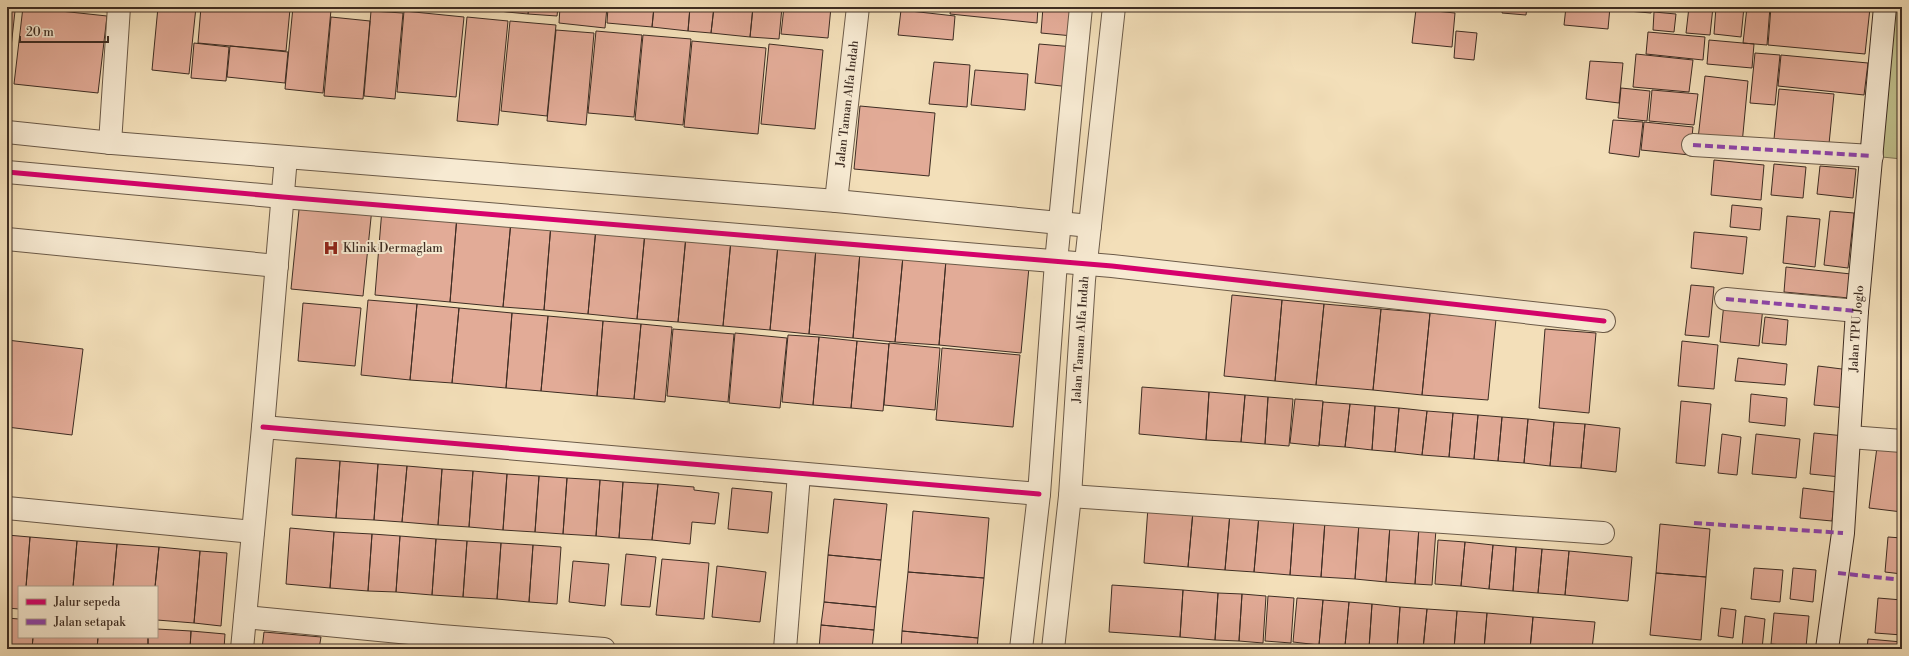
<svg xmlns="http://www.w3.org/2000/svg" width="1909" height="656" font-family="'Libre Bodoni',serif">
  <rect width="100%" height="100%" fill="#f3dfb9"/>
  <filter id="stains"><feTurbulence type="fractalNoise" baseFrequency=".005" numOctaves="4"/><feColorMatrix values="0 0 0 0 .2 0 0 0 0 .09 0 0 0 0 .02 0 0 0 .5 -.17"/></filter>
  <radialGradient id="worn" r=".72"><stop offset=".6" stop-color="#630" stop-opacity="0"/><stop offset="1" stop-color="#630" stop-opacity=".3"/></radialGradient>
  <!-- green -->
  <path fill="#c0c08c" stroke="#7f7658" d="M1890 7H1902V159L1882 157Z"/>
  <!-- building -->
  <path fill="#e2ab97" stroke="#3e2d23" d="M23 7 107 16 98 93 14 84Z
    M64 7H110L109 12Z
    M158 7H196L189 74 152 70Z
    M201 7H271L290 9 286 51 198 43Z
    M293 7 331 10 323 93 285 89Z
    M470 7H507V12Z
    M507 7H529L528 14 507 12Z
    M529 7H558L557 16 528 14Z
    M560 7H607L605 28 559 23Z
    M608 7H654L652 27 607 23Z
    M654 7H690L688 31 652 27Z
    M690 7H714L711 33 688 31Z
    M714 7H753L750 37 711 33Z
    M753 7H782L779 39 750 37Z
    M784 7H831L828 38 781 34Z
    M902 7H932L931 11Z
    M951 7H1038L1037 23 950 14Z
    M1043 7H1076L1073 36 1041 33Z
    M1421 7H1458V11Z
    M1503 7H1527L1526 15 1502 13Z
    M1566 7H1610L1608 29 1564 25Z
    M1616 7H1652L1651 13 1616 10Z
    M1689 7H1713L1710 35 1686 33Z
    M1716 7H1744L1741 37 1714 34Z
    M1747 7H1770L1767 45 1743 43Z
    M1771 7 1870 8 1865 54 1768 45Z
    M1416 9 1455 13 1452 47 1412 43Z
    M7 10 15 11 8 75H7Z
    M901 10 955 16 953 40 898 35Z
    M371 11 403 13 395 99 364 96Z
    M404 11 464 17 456 97 397 92Z
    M1654 12 1676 14 1674 32 1653 30Z
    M331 17 370 21 363 99 324 96Z
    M467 17 508 21 498 125 457 121Z
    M510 21 556 25 547 116 501 111Z
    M556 30 594 33 586 125 547 121Z
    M596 31 642 35 634 117 588 113Z
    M1456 31 1477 33 1474 60 1454 58Z
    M1648 32 1705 37 1703 60 1646 54Z
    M643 35 691 39 683 125 635 120Z
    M1709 40 1754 44 1752 68 1707 64Z
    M692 41 766 48 758 134 684 127Z
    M194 43 229 47 226 81 191 78Z
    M769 44 823 50 815 129 761 124Z
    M1039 44 1074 47 1070 87 1035 83Z
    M230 46 288 52 285 83 227 77Z
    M1755 53 1780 55 1775 105 1750 103Z
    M1636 54 1693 60 1689 92 1633 87Z
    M1781 55 1868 63 1864 95 1778 86Z
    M1590 61 1623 63 1619 103 1586 99Z
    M934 62 970 65 967 107 929 104Z
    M975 70 1028 74 1025 110 971 105Z
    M1705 76 1748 81 1742 144 1698 139Z
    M1621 88 1650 91 1647 121 1618 118Z
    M1779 89 1834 94 1829 144 1774 139Z
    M1652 90 1698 94 1694 125 1649 121Z
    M860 106 935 113 929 176 854 169Z
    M1613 120 1643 122 1639 157 1609 153Z
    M1644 122 1693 127 1690 155 1641 150Z
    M1714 160 1764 165 1761 200 1711 195Z
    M1774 164 1806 167 1803 198 1771 195Z
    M1820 166 1856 169 1853 198 1817 194Z
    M300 200 372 208 363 296 291 289Z
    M1732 205 1762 208 1760 230 1730 227Z
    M382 209 457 216 450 302 375 295Z
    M1830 211 1854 213 1848 268 1824 265Z
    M457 216 511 221 503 307 450 302Z
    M1787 216 1820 219 1815 267 1783 263Z
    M511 221 551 224 544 310 503 307Z
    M551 224 596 228 588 314 544 310Z
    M596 228 645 232 637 319 588 314Z
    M645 232 686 236 678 322 637 319Z
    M1694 232 1747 237 1743 274 1691 268Z
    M686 236 731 240 723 326 678 322Z
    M731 240 778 245 770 330 723 326Z
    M778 245 816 248 809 334 770 330Z
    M816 248 860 252 853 338 809 334Z
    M860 252 903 256 895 342 853 338Z
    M903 256 946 260 939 345 895 342Z
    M946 260 1029 267 1021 353 939 345Z
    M1786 267 1851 274 1849 298 1784 292Z
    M1691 285 1714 287 1709 337 1685 335Z
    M1232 295 1282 300 1275 381 1224 376Z
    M368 300 417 304 410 380 361 375Z
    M1282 300 1324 304 1316 385 1275 381Z
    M303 303 361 308 355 366 298 361Z
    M1724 303 1763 307 1759 346 1720 342Z
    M417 304 459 308 452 383 410 380Z
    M1324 304 1381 309 1373 390 1316 385Z
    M459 308 512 313 506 388 452 383Z
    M1381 309 1430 313 1422 395 1373 390Z
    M512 313 548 316 541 391 506 388Z
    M1430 313 1496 319 1488 400 1422 395Z
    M548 316 603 321 597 396 541 391Z
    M1765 317 1788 320 1786 345 1762 343Z
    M603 321 641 324 634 399 597 396Z
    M641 324 672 327 665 402 634 399Z
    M673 329 734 334 728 402 667 396Z
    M1545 329 1596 333 1589 413 1539 408Z
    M735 333 787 338 780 408 729 403Z
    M788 335 819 337 813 405 782 402Z
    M819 337 857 341 851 408 813 405Z
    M7 340 83 349 72 435 7 427Z
    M857 341 889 344 883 411 851 408Z
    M1682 341 1718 345 1714 389 1678 386Z
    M889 343 940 348 935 410 884 405Z
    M942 348 1020 355 1013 427 936 420Z
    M1738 358 1787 364 1785 385 1735 381Z
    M1818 366 1850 370 1846 408 1814 405Z
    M1142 387 1209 392 1206 440 1139 434Z
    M1209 392 1245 395 1241 442 1206 440Z
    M1751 394 1787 398 1785 426 1749 422Z
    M1245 395 1268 397 1265 444 1241 442Z
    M1268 397 1293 399 1289 446 1265 444Z
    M1295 399 1323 401 1319 446 1290 443Z
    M1681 401 1711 404 1705 466 1676 463Z
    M1323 402 1350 404 1345 447 1319 445Z
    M1350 404 1375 406 1372 450 1345 447Z
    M1375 406 1399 408 1395 452 1372 450Z
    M1399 408 1427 411 1422 455 1395 452Z
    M1427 411 1453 413 1449 457 1422 455Z
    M1453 413 1478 415 1474 459 1449 457Z
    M1478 415 1502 417 1498 461 1474 459Z
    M1502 417 1528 419 1524 463 1498 461Z
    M1528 419 1554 422 1550 466 1524 463Z
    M1554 422 1585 424 1581 468 1550 466Z
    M1585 424 1620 428 1616 472 1581 468Z
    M1814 433 1845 436 1841 477 1810 474Z
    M1722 434 1741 437 1737 475 1718 473Z
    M1756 434 1800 439 1796 478 1752 474Z
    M1877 447 1902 449V512L1869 508Z
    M296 458 340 461 336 518 292 515Z
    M340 461 378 464 374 520 336 518Z
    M378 464 407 466 402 522 374 520Z
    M407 466 442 469 438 525 402 522Z
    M442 469 473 471 469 527 438 525Z
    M473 471 507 474 503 530 469 527Z
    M507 474 539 476 535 532 503 530Z
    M539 476 567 478 563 534 535 532Z
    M567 478 600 480 596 536 563 534Z
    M600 480 623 482 619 538 596 536Z
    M623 482 658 484 652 540 619 538Z
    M658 484 694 487V490L719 493 715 524 692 522 690 544 652 540Z
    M732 488 772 492 768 533 728 529Z
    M1803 488 1835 492 1832 521 1800 518Z
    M834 499 887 504 881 560 828 555Z
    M1148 507 1193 511 1188 567 1144 563Z
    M913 511 989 518 984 578 908 572Z
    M1193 511 1230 513 1225 570 1188 567Z
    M1230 513 1259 515 1254 572 1225 570Z
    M1259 515 1294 518 1290 575 1254 572Z
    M1294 518 1325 521 1321 577 1290 575Z
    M1325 521 1359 523 1355 579 1321 577Z
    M1359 523 1390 525 1386 582 1355 579Z
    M1660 524 1710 529 1706 577 1656 573Z
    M1390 525 1419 527 1415 584 1386 582Z
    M1419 527 1436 529 1432 585 1415 584Z
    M290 528 334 532 330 588 286 584Z
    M334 532 372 534 368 591 330 588Z
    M372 534 400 536 396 592 368 591Z
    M7 535 30 537 26 587H19V609L7 608Z
    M400 536 436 539 432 595 396 592Z
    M30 537 77 541 73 587H26Z
    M1888 537 1902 538V574L1885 572Z
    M436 539 467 541 463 597 432 595Z
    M1438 540 1465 542 1461 586 1435 584Z
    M77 541 117 544 113 587H73Z
    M467 541 501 543 497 599 463 597Z
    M1465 542 1493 545 1489 589 1461 586Z
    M501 543 533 545 529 602 497 599Z
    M117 544 159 547 155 587H113Z
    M533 545 561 547 557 604 529 602Z
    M1493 545 1516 547 1513 591 1489 589Z
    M159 547 200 551 194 623 157 620V587H155Z
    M1516 547 1542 549 1538 593 1513 591Z
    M1542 549 1569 551 1565 595 1538 593Z
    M200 551 227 553 221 626 194 623Z
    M1569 551 1632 557 1628 601 1565 595Z
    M626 554 656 557 650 607 621 605Z
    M828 555 881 560 876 607 824 602Z
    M662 559 709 563 704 619 656 615Z
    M573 561 609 564 605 606 569 602Z
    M717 566 766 572 760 622 712 617Z
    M1754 568 1783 570 1780 602 1751 599Z
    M1793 568 1816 570 1813 602 1790 599Z
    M908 572 984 578 978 638 902 631Z
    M1656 573 1706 577 1701 640 1650 635Z
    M1112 585 1183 590 1180 637 1109 632Z
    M1183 590 1218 593 1215 640 1180 637Z
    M1218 593 1242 594 1239 641 1215 640Z
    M1242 594 1266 596 1263 643 1239 641Z
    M1268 596 1294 598 1291 643 1265 641Z
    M1297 598 1323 600 1319 645 1293 642Z
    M1878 598 1902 600V635L1875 633Z
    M1323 600 1349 602 1345 646 1319 645Z
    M824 602 876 607 874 630 821 625Z
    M1349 602 1372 604 1369 648 1345 646Z
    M1372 604 1400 607 1397 649 1369 648Z
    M1400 607 1427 609 1423 649H1397Z
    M1721 608 1736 610 1733 638 1718 636Z
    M1427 609 1457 611 1454 649H1423Z
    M1457 611 1487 613 1484 649H1454Z
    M1487 613 1533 617 1530 649H1484Z
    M1774 613 1809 616 1806 647 1771 644Z
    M1745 616 1765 619 1762 649 1742 647Z
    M1533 617 1595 622 1592 649H1530Z
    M7 618 19 619V637H33L32 649H7Z
    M821 625 874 630 872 649H819Z
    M157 629 191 631 190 649H148V637H157Z
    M191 631 225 634 224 649H190Z
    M902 631 978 638 977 649H901Z
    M264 632 321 637 319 649H262Z
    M33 637H98L97 649H32Z
    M98 637H148V649H97Z
    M1868 639 1902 642V649H1867Z"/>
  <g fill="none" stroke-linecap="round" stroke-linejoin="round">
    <!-- street casing -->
    <g stroke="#6b5a48" stroke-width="24">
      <g id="street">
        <path d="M7 132 112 143 836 201 1090 226"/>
        <path d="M110 143 119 7"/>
        <path d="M1693 145 1872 156"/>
        <path d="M7 172 283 197 1112 266 1604 321"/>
        <path id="s1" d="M836 201 858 7"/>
        <path d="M7 239 277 266"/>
        <path d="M1726 299 1857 311"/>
        <path d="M263 427 1039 494"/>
        <path d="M1850 437 1902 441"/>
        <path d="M1070 496 1603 533"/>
        <path d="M7 508 253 532"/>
        <path d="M245 617 441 636 604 649"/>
        <path d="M242 649 263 427 286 157"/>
        <path d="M785 649 799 474"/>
        <path d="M1021 649 1039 494 1056 262 1081 7"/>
        <path id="s2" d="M1053 649 1070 496 1084 280 1114 7"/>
      </g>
    </g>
    <!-- secondary casing -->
    <g stroke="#3e2d23" stroke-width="24">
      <g id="secondary">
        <path id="s3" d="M1827 649 1843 533 1857 311 1885 7"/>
      </g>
    </g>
    <!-- street -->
    <use href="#street" stroke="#f7ead2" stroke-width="22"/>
    <!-- secondary -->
    <use href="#secondary" stroke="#f7ead2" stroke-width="22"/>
    <!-- quiet -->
    <path stroke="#8e44ad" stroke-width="4" stroke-dasharray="8 4" stroke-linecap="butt" d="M1693 145 1872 156
      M1726 299 1857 311
      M1694 523 1843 533
      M1838 573 1902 580"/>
    <!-- cycleway casing -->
    <g stroke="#f7ead2" stroke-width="8">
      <path id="cycleway" d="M7 172 283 197 1112 266 1604 321
        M263 427 1039 494"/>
    </g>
    <!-- cycleway -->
    <use href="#cycleway" stroke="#d6006c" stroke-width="5"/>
  </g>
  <!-- icons -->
  <defs>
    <g id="hospital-bare" transform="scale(1.2)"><path d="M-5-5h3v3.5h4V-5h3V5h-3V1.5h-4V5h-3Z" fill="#8f2418" stroke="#f7ead2" stroke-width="2.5" paint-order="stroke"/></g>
  </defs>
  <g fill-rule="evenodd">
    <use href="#hospital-bare" x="331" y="248"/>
  </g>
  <g text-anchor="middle" stroke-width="4" stroke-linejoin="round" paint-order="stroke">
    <!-- street labels -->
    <g font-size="12" fill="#3e2d23" stroke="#f7ead2">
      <text dy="4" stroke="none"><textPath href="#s1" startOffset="98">Jalan Taman Alfa Indah</textPath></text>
      <text dy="4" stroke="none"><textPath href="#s3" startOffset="322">Jalan TPU Joglo</textPath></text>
      <text dy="4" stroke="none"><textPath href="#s2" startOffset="311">Jalan Taman Alfa Indah</textPath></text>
    </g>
    <!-- poi labels -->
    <g font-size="12" fill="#3e2d23" stroke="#f7ead2" text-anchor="start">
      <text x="343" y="252">Klinik Dermaglam</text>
    </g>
  </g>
  <!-- margin -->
  <rect width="1909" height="656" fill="none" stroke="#f3dfb9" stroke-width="24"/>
  <rect x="8" y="8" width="1893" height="640" fill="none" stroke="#3e2d23" stroke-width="2"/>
  <rect x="12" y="12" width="1885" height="632" fill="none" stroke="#3e2d23"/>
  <!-- legend -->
  <rect x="18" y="586" width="140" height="52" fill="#f7ead2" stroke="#ad9e8c"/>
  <rect x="26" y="599" width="20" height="6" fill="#d6006c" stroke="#ad9e8c"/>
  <text x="54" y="606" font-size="12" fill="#3e2d23">Jalur sepeda</text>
  <rect x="26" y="619" width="20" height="6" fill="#8e44ad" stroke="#ad9e8c"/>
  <text x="54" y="626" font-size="12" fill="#3e2d23">Jalan setapak</text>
  <!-- scale -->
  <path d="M20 36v6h88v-6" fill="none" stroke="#3e2d23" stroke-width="2"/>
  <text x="26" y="36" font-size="12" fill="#3e2d23" stroke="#f7ead2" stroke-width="3" paint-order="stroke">20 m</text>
  <rect width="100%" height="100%" filter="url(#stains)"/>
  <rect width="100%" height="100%" fill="url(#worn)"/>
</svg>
